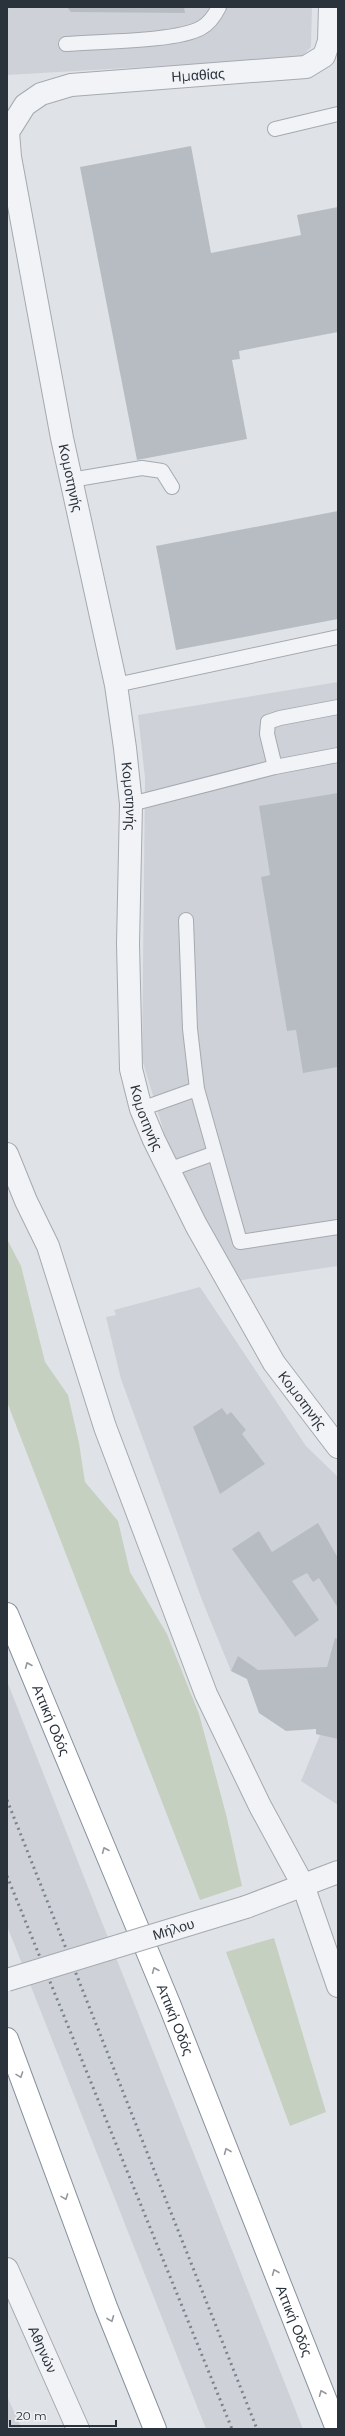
<svg xmlns="http://www.w3.org/2000/svg" width="345" height="2436" font-family="Montserrat,sans-serif">
  <rect width="100%" height="100%" fill="#dfe3e7"/>
  <!-- built -->
  <path fill="#ced2d8" d="M7 7H312L311 47 300 58 7 75Z
    M338 682V1266L236 1281 168 1146 142 1059 145 778 138 715Z
    M200 1287 306 1446 338 1477V1805L301 1781 320 1735 316 1734V1729L259 1713 247 1679 231 1671 202 1600 121 1379 106 1317 116 1315 114 1310Z
    M7 1681 84 1877 303 2429H206L7 1926Z
    M7 2396 22 2429H7Z"/>
  <!-- green -->
  <path fill="#c6d0c1" d="M7 1239 21 1266 45 1362 68 1395 79 1443 85 1482 118 1521 130 1572 167 1634 199 1714 226 1814 242 1886 200 1900 7 1402Z
    M274 1938 326 2112 290 2126 226 1952Z"/>
  <!-- building -->
  <path fill="#b7bcc3" d="M67 7H184L185 13 71 12Z
    M191 146 211 253 301 235 297 215 338 207V332L239 351 240 359 232 360 247 439 137 460 80 167Z
    M338 511V619L176 650 156 546Z
    M338 793V1067L303 1073 296 1030 287 1031 261 877 270 875 259 806Z
    M222 1408 227 1415 231 1412 246 1430 242 1434 265 1464 220 1494 193 1427Z
    M318 1523 338 1558V1608L319 1578 313 1582 307 1573 292 1581 319 1620 295 1637 232 1549 259 1531 272 1552Z
    M335 1638 338 1639V1739L316 1734V1729L286 1731 259 1713 247 1679 231 1671 238 1656 258 1670 327 1667Z"/>
  <g fill="none" stroke-linecap="round" stroke-linejoin="round">
    <!-- service casing -->
    <g stroke="#a5aab0" stroke-width="16">
      <path id="service" d="M66 44C99 41 175 42 201 28 210 23 215 15 219 7
        M275 129 338 114
        M71 480 142 468 162 471 172 487
        M116 685 338 637
        M275 767 267 734 268 722 280 718 338 707
        M131 804 275 767 338 755
        M186 920 190 1029 197 1089 240 1242 338 1227
        M141 1109 197 1089
        M168 1170 215 1153"/>
    </g>
    <!-- minor casing -->
    <g stroke="#a5aab0" stroke-width="24">
      <g id="minor">
        <path id="s1" d="M330 7 329 41 324 56 306 67 71 85 41 94 25 105 8 132 10 157 62 438 116 685 125 748 131 804 128 944 131 1069 141 1109 154 1140 196 1225 274 1363 338 1447"/>
        <path d="M7 1154 26 1201 48 1246 105 1427 206 1694 260 1806 303 1885 338 1986"/>
        <path d="M246 1907 338 1872"/>
        <path id="s2" d="M7 2269 78 2429"/>
      </g>
    </g>
    <!-- motorway casing -->
    <g stroke="#88919c" stroke-width="24">
      <g id="motorway">
        <path id="s3" d="M7 1614 170 2006 337 2429"/>
        <path d="M7 2039 106 2307 155 2429"/>
      </g>
    </g>
    <!-- service -->
    <use href="#service" stroke="#f2f3f6" stroke-width="14"/>
    <!-- minor -->
    <use href="#minor" stroke="#f2f3f6" stroke-width="22"/>
    <!-- motorway -->
    <use href="#motorway" stroke="#fff" stroke-width="22"/>
    <!-- rail -->
    <path stroke="#7b838f" stroke-width="3" stroke-dasharray="2 4" stroke-linecap="butt" d="M7 1800 257 2429
      M7 1876 232 2429"/>
    <!-- minor-bridge casing -->
    <g stroke="#a5aab0" stroke-width="24" stroke-linecap="butt">
      <g id="minor-bridge">
        <path id="s4" d="M7 1980 246 1907"/>
      </g>
    </g>
    <!-- minor-bridge -->
    <use href="#minor-bridge" stroke="#f2f3f6" stroke-width="22"/>
  </g>
  <!-- one-way arrows -->
  <defs><path id="oneway-chevron" d="M-2-3.5L2.5 0L-2 3.5" fill="none" stroke-width="1.6" stroke-linecap="round" stroke-linejoin="round"/></defs>
  <g stroke="#94989e">
    <use href="#oneway-chevron" transform="translate(28 1665) rotate(-113)"/>
    <use href="#oneway-chevron" transform="translate(105 1850) rotate(-113)"/>
    <use href="#oneway-chevron" transform="translate(155 1970) rotate(-113)"/>
    <use href="#oneway-chevron" transform="translate(20 2075) rotate(70)"/>
    <use href="#oneway-chevron" transform="translate(227 2151) rotate(-112)"/>
    <use href="#oneway-chevron" transform="translate(65 2197) rotate(70)"/>
    <use href="#oneway-chevron" transform="translate(275 2272) rotate(-112)"/>
    <use href="#oneway-chevron" transform="translate(111 2319) rotate(68)"/>
    <use href="#oneway-chevron" transform="translate(322 2393) rotate(-112)"/>
  </g>
  <g text-anchor="middle" stroke-width="3" stroke-linejoin="round" paint-order="stroke">
    <!-- street labels -->
    <g font-size="14" fill="#2a323c" stroke="#eff1f5">
      <text transform="translate(198 75) rotate(-4)" y="5">Ημαθίας</text>
      <text dy="5" stroke="none"><textPath href="#s1" startOffset="741">Κομοτηνής</textPath></text>
      <text dy="5" stroke="none"><textPath href="#s1" startOffset="1065">Κομοτηνής</textPath></text>
      <text dy="5" stroke="none"><textPath href="#s1" startOffset="1389">Κομοτηνής</textPath></text>
      <text dy="5" stroke="none"><textPath href="#s1" startOffset="1713">Κομοτηνής</textPath></text>
      <text dy="5" stroke="none"><textPath href="#s3" startOffset="115">Αττική Οδός</textPath></text>
      <text dy="5" stroke="none"><textPath href="#s4" startOffset="174">Μήλου</textPath></text>
      <text dy="5" stroke="none"><textPath href="#s3" startOffset="439">Αττική Οδός</textPath></text>
      <text dy="5" stroke="none"><textPath href="#s3" startOffset="763">Αττική Οδός</textPath></text>
      <text dy="5" stroke="none"><textPath href="#s2" startOffset="88">Αθηνών</textPath></text>
    </g>
  </g>
  <!-- border -->
  <rect width="345" height="2436" fill="none" stroke="#2a323c" stroke-width="16"/>
  <!-- scale -->
  <path d="M10 2420v6h106v-6" fill="none" stroke="#2a323c" stroke-width="2"/>
  <text x="16" y="2420" font-size="12" fill="#2a323c" stroke="#eff1f5" stroke-width="3" paint-order="stroke">20 m</text>
</svg>
